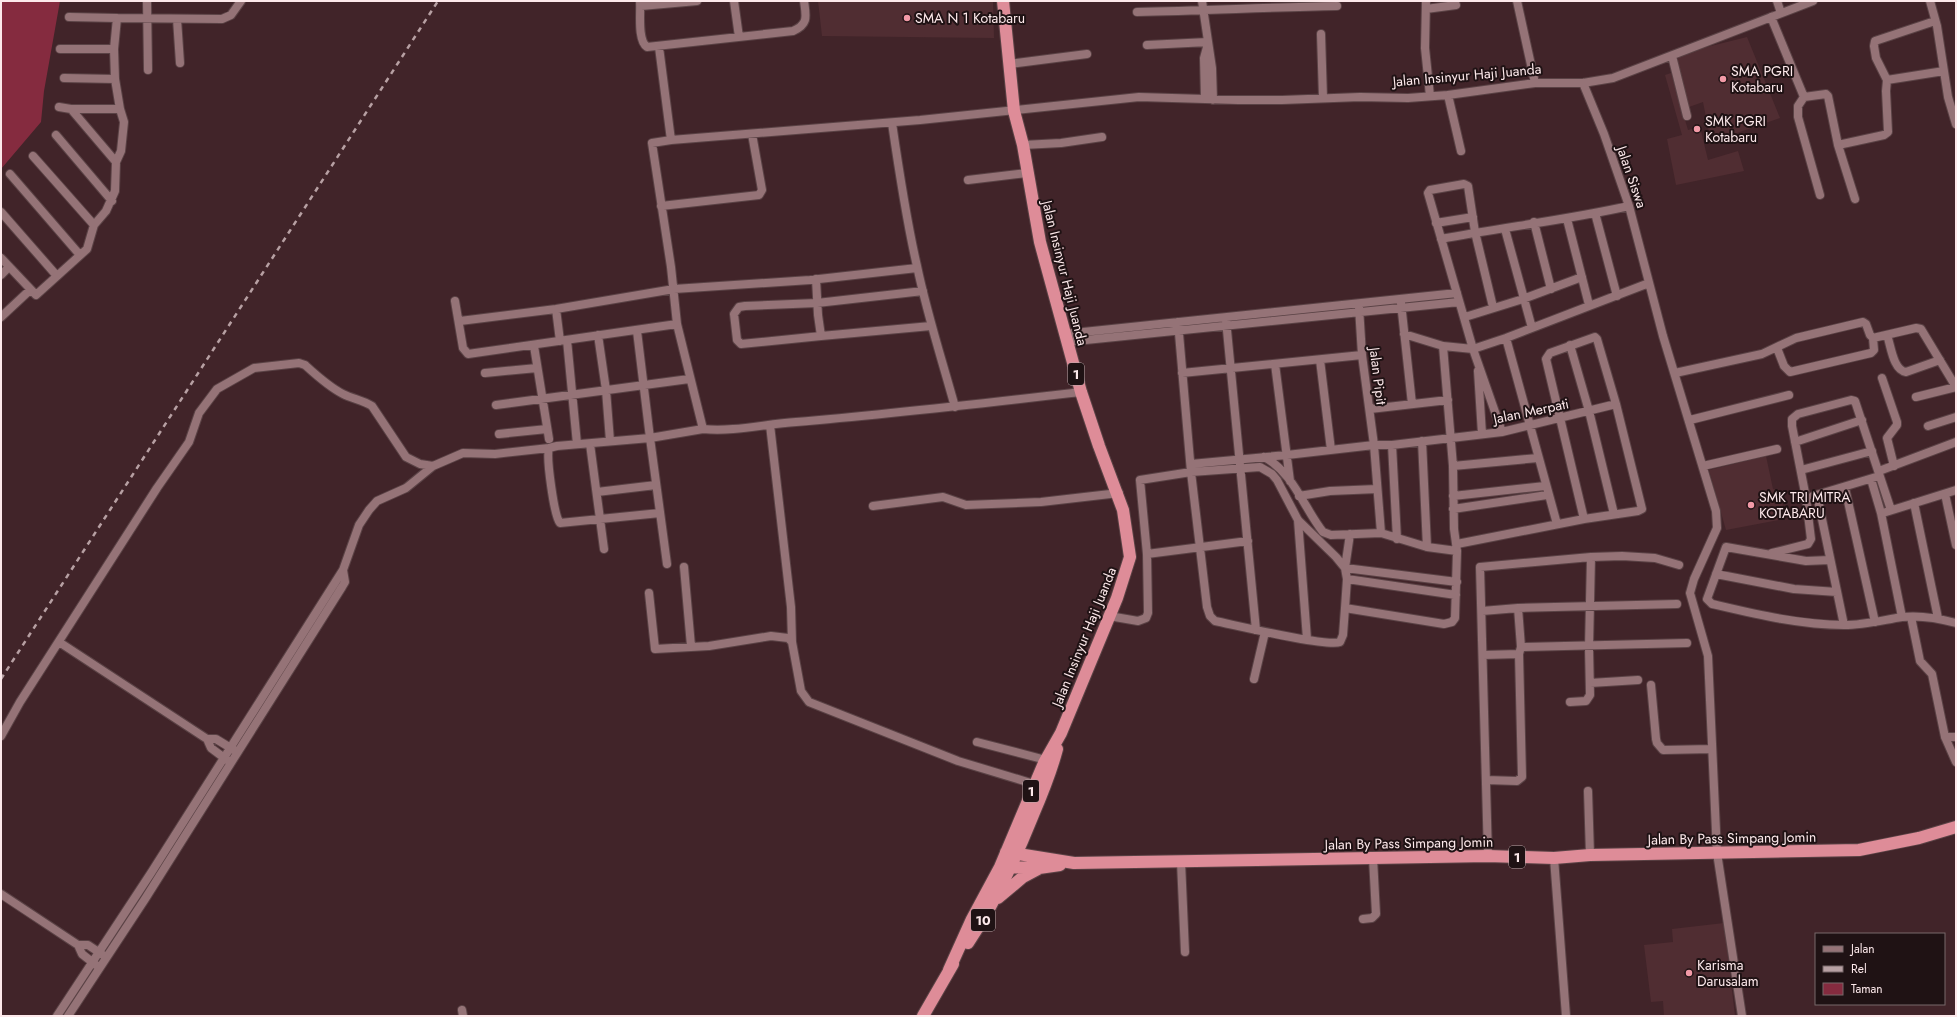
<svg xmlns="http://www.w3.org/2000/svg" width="1957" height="1017" font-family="Jost,sans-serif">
  <rect width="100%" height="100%" fill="#412429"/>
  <!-- built -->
  <path fill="#502d32" d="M818 1H993L994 38 822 36Z
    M1747 37 1780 118 1711 142 1703 102 1689 107 1675 55Z
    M1671 73 1688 130 1700 127 1708 160 1738 151 1744 171 1676 185 1667 139 1682 135 1665 75Z
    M1766 456 1773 489 1781 490 1784 519 1726 530 1709 470Z
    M1724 923 1735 1016H1664L1663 1001 1651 1002 1644 945 1673 942 1672 929Z"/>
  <!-- green -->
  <path fill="#852b3f" d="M1 1H60L44 91 41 122 1 169Z"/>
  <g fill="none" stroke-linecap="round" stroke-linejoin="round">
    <!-- street casing -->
    <g stroke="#5a4245" stroke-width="10">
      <path id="street" d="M147 1 148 70
        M640 1C641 12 637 40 647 47L793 31C809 24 806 16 804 1
        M734 1 739 37
        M1202 1 1212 68 1213 100
        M1426 1 1425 48 1430 96
        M1517 1 1535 83
        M1777 1 1781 13
        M1930 1 1937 26 1948 97 1956 124
        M641 6 697 1
        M1426 9 1456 5
        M1137 12C1203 11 1270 7 1337 6
        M69 17 117 18
        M1771 17 1804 97 1798 106V117L1820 195
        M177 19 180 63
        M1321 34 1323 98
        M1147 45 1208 42
        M659 47 671 140
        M60 49H114
        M1672 56 1687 116
        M1009 64 1087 54
        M64 78 115 79
        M1887 80 1944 71
        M1583 83 1604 134 1629 206 1663 336 1716 511 1717 528 1694 579 1690 593 1708 656 1717 853 1742 1016
        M1448 95 1461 151
        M1804 97 1826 94 1828 96 1838 145 1855 199
        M1205 99 1204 58 1207 47
        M59 107 71 109
        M892 123C899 171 906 219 917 266 927 314 942 360 955 407
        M56 135 112 201
        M1023 145 1061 143 1102 137
        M1838 145 1884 135 1888 132 1886 91 1887 80 1876 58 1874 46 1875 41 1935 21
        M33 156 94 225
        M116 162 71 109H120
        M10 174 80 255
        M968 180 1027 173
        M661 206 759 195 762 190 752 134
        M1 212 57 276
        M1595 213 1617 296
        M1567 219 1589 305
        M1534 222 1551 289
        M1436 223 1473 217
        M1505 229 1532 328
        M1441 239C1504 227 1567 220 1629 206
        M1 258 36 295 87 249 94 225 106 211 115 191 116 162 121 151 124 122 120 109 115 79 114 49 117 18 222 19 231 15 241 1
        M1 275 9 267
        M816 279 818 315 821 336 931 326
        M455 301 463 348 468 354 677 324
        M1401 303 1412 404
        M1359 307 1362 355 1374 445 1381 533
        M1493 307 1475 232 1468 186 1464 184 1430 190 1428 193 1473 349 1502 432
        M556 309 560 341
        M1 317 30 290
        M1465 317 1523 299 1582 277
        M1226 320 1256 630
        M460 321 556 309 674 289 810 280 917 268
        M1178 322 1191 472 1207 607 1210 616 1215 621C1235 625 1326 647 1340 642L1343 635 1345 608 1347 579 1345 568 1350 534
        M637 331 650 438 667 564
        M1064 334 1457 293
        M1404 334 1443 346 1473 349 1506 338 1649 283
        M598 335 606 390 610 441
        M1887 335C1891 346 1893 370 1906 372L1940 360
        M821 336 741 344 737 340 734 314 739 307 745 306 817 303 923 291
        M1506 338 1557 524
        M567 340 577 444
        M1066 342 1459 302
        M1570 345 1589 411 1614 514
        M534 346 549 439
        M1777 348 1784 366 1790 372 1871 353 1874 350 1873 338
        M1320 360 1331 450
        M1275 364 1290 481
        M1478 371 1482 434
        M485 373 537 368
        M1182 373 1362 355
        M1675 373 1762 354 1796 338 1863 322 1866 324 1870 335 1873 338 1916 328 1921 329 1956 387
        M1882 378 1897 422V425L1887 438 1894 466
        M1081 392C986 403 892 414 796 422 765 424 734 432 703 429L677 324 671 267 652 143 671 140 920 120 1139 97 1238 100H1282L1360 97 1408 98 1448 95 1535 83H1583L1613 78 1813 1
        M1916 397 1956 387
        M496 405 689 379
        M1370 409 1448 400
        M1690 420 1789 395
        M770 425 791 607 792 642
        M1928 426 1956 417
        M499 434 547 429
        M1422 441 1427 547
        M1795 442 1862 420
        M590 444 604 549
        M1392 445 1397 539
        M1264 457C1293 472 1304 508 1323 532L1331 535 1381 533 1427 547 1457 551
        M1191 464 1287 455 1374 445H1392L1502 432 1616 404
        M1453 466 1538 458
        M1703 466 1777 449
        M1801 470 1872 451
        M1879 471 1956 442
        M1871 479 1881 513 1902 617
        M1845 488 1875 622
        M597 492 656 485
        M1945 494 1956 545
        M1817 495 1844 625
        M1299 496 1330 491 1377 489
        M1453 496 1545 486
        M1813 496 1876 477
        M1914 503 1938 618
        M873 506 943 497 966 505 1041 502 1119 493
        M1453 509 1547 495
        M1886 512 1956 490
        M660 513 560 523C554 516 546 457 549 448L557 446 650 438 703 429
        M1298 520 1307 639
        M1457 544 1584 519 1638 511 1642 509 1616 404 1597 339 1595 337 1550 353 1546 359 1584 519
        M1772 553 1808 544 1811 539 1806 498 1792 426V419L1798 414 1851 400 1855 401 1891 510
        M1147 554 1248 541
        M1830 560 1806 561 1726 547 1707 599 1712 604C1755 614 1800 625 1844 625 1864 625 1883 620 1902 617 1920 615 1938 618 1956 623
        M684 567 691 646
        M343 570 359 525 369 510 377 501 406 488 433 466
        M1716 574 1794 589 1837 592
        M1347 579 1456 595
        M649 593 655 649 709 646 771 636 788 638 792 642 801 691 809 702 958 761 1034 784
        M1345 608 1444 624 1452 622 1455 618 1457 551 1454 529 1453 466 1443 346
        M1482 611 1518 608 1677 604
        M1109 616 1138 621 1146 618 1148 613 1147 554 1140 480 1191 472 1260 467 1272 474 1277 480 1298 520 1336 557 1345 568 1457 582
        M1911 617 1920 661 1932 674 1945 737 1956 762
        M59 642 207 739
        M1521 647 1687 643
        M1483 655 1519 654
        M1254 679 1265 632
        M1590 683 1638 680
        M1651 685 1656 739 1657 743 1663 750 1712 749
        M1570 702 1586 701 1590 695 1589 647 1591 557
        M1 736 20 702 157 488 189 442 199 413 217 389 254 368 299 363 305 365C316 375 329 387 343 394 353 399 363 400 372 406L406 457 420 464 433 466 463 453 495 454 549 448
        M1945 737H1956
        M977 742 1046 760
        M227 760 211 748 207 739H216L234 750
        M1486 780 1517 781 1522 777 1519 654 1521 647 1518 608
        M1588 791 1590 855
        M1488 856 1480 567 1591 557 1622 556 1655 558 1679 565
        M1554 858 1566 1016
        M1181 862 1185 952
        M1 894 78 945
        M1363 919 1372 918 1376 914 1373 858
        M96 965 82 954 78 945H88L103 955
        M462 1010 463 1016
        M57 1016 151 873 343 570 345 582 342 587 145 899 68 1016"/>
    </g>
    <!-- highway casing -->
    <g stroke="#5a4245" stroke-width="14">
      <path id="highway" d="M1006 852 1074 863 1488 856 1554 858 1590 855 1859 850 1919 838 1956 827
        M1005 867 1039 868 1060 865
        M998 898 1023 877 1038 869
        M968 943C995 903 1015 860 1033 815 1042 794 1051 772 1057 749
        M949 970 972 919 1000 867 1044 763 1061 733 1117 598 1130 557 1123 510 1099 446 1081 392 1040 242 1023 145 1014 111 1003 1
        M923 1016 953 964"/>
    </g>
    <!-- street -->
    <use href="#street" stroke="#957377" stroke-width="8"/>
    <!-- highway -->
    <use href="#highway" stroke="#de8c98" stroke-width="12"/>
    <!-- rail -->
    <path stroke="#b7a0a3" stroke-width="2.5" stroke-dasharray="5 5" stroke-linecap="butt" d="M1 679 438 1"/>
  </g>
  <!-- markers -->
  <g fill="#f39aa7" stroke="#1f1214" stroke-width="1.5">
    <circle cx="907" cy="18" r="4"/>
    <circle cx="1723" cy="79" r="4"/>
    <circle cx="1697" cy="129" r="4"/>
    <circle cx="1751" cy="505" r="4"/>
    <circle cx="1689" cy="973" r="4"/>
  </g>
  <g text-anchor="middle" stroke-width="4" stroke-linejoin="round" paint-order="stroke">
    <!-- shield labels -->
    <g fill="#1f1214" stroke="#baa8aa" stroke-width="1">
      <rect x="1068" y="363" width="16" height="22" rx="3"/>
      <rect x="1023" y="780" width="16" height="22" rx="3"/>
      <rect x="1509" y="846" width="16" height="22" rx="3"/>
      <rect x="971" y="909" width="24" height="22" rx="3"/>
    </g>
    <g font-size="13" font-weight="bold" fill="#fde9eb">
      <text x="1076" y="379">1</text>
      <text x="1031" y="796">1</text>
      <text x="1517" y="862">1</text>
      <text x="983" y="925">10</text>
    </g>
    <!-- poi labels -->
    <g font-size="14" fill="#fde9eb" stroke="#1f1214" text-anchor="start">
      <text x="915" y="23">SMA N 1 Kotabaru</text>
      <text x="1731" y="76">SMA PGRI<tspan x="1731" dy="16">Kotabaru</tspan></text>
      <text x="1705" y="126">SMK PGRI<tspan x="1705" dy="16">Kotabaru</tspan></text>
      <text x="1759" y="502">SMK TRI MITRA<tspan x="1759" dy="16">KOTABARU</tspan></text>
      <text x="1697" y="970">Karisma<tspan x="1697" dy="16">Darusalam</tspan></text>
    </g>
    <!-- street labels -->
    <g font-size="14" fill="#fde9eb" stroke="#1f1214">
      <text transform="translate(1467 75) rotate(-5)" y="5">Jalan Insinyur Haji Juanda</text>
      <text transform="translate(1632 177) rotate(71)" y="5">Jalan Siswa</text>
      <text transform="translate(1065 273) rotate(76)" y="5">Jalan Insinyur Haji Juanda</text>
      <text transform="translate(1378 376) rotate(83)" y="5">Jalan Pipit</text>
      <text transform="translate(1531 411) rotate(-12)" y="5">Jalan Merpati</text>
      <text transform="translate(1084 637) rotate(-68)" y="5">Jalan Insinyur Haji Juanda</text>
      <text transform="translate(1732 838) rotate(-1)" y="5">Jalan By Pass Simpang Jomin</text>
      <text transform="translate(1409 843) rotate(-1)" y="5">Jalan By Pass Simpang Jomin</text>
    </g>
  </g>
  <!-- border -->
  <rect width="1957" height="1017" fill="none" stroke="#fde9eb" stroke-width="4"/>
  <!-- legend -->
  <rect x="1815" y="933" width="130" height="72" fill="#1f1214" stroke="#78686a"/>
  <rect x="1823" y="946" width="20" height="6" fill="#957377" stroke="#78686a"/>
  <text x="1851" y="953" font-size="12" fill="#fde9eb">Jalan</text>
  <rect x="1823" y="966" width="20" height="6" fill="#b7a0a3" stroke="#78686a"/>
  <text x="1851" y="973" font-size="12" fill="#fde9eb">Rel</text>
  <rect x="1823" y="983" width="20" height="12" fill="#852b3f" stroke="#78686a"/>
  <text x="1851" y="993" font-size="12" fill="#fde9eb">Taman</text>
</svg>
